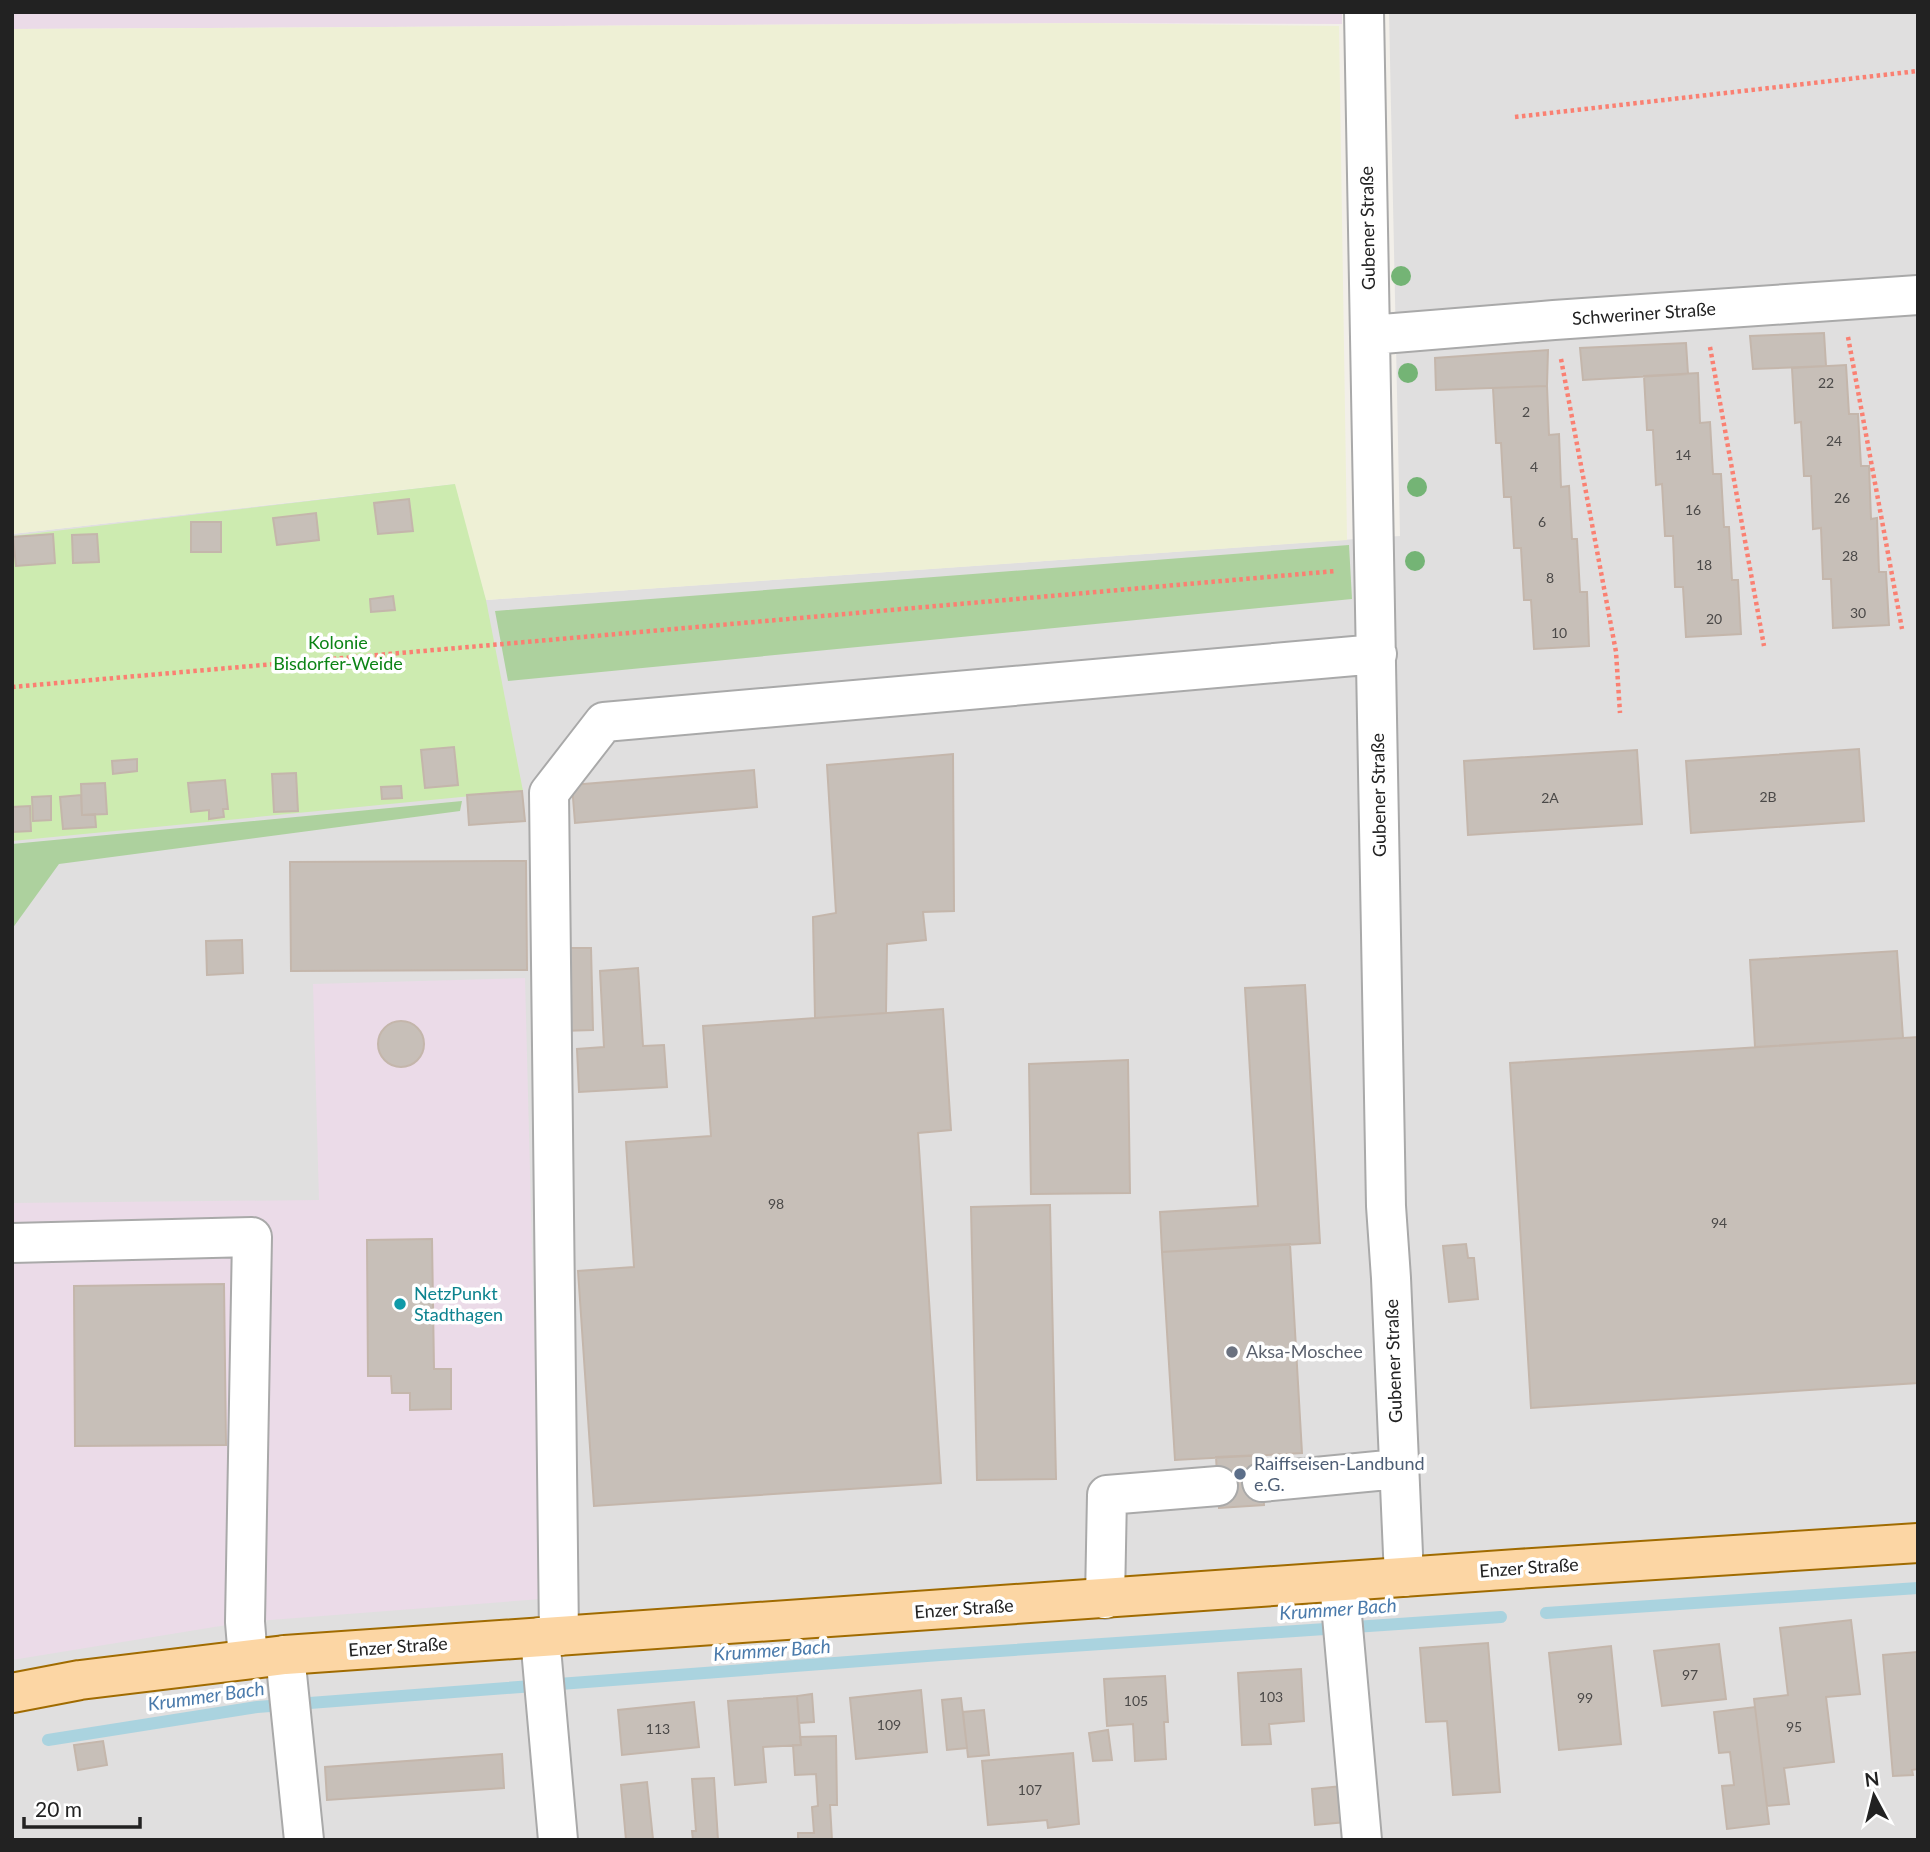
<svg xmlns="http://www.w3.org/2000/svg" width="1930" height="1852" font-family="Lato,sans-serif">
  <rect width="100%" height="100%" fill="#f2efe9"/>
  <!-- residential -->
  <path fill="#e0dfdf" d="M1389 12H1918V1840H12V534L455 484 486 600 1400 536Z"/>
  <!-- industrial -->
  <path fill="#ebdbe8" d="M12 12H1342V24L1089 23 12 29Z
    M525 978 541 1599 245 1622 12 1660V1203L319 1200 313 984Z"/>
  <!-- farmland -->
  <path fill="#eef0d5" d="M1089 23 1339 26 1347 540 486 600 454 484 12 534V29Z"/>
  <!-- grass -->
  <path fill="#cdebb0" d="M455 484 486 600 523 791 12 841V536Z"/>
  <!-- forest -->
  <path fill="#add19e" d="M1349 545 1352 599 508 681 495 611Z
    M462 801 460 811 59 864 12 929V844Z"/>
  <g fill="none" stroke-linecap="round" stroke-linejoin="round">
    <!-- stream -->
    <path stroke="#aad3df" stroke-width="12" d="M1546 1613 1918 1588
      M48 1740 257 1707 940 1655 1501 1617"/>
  </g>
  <!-- building -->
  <path fill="#c7bfb8" stroke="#c4b6ab" stroke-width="2" d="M1824 333 1826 366 1753 369 1750 336Z
    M1686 343 1688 374 1583 380 1580 348Z
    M1548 350 1547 386 1436 390 1435 358Z
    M1846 365 1849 414H1858L1861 466H1869L1871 519 1877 518 1879 572H1886L1889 625 1833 628 1831 579H1823L1821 528 1813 529 1811 476H1804L1801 422 1795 423 1792 368Z
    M1698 373 1700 423 1710 422 1713 474H1721L1724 527H1729L1732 580H1738L1741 634 1686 637 1683 587H1675L1673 536H1665L1662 484 1656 485 1653 430H1647L1644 376Z
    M1547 386 1549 435 1559 434 1561 487 1569 486 1572 539H1577L1580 592H1587L1589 646 1534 649 1531 600H1524L1521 548H1514L1511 497H1504L1501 443H1496L1493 388Z
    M409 499 413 531 378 534 374 503Z
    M316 513 319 540 277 545 273 518Z
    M191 522H221V552H191Z
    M53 534 55 563 16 566 13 537Z
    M97 534 99 562 73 563 72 535Z
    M393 596 395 610 371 612 370 599Z
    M454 747 458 785 425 788 421 750Z
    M1859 749 1864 821 1691 833 1686 761Z
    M1637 750 1642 824 1468 835 1464 761Z
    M953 754 954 911 923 912 926 940 887 944 886 1013 815 1018 813 917 836 913 827 765Z
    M137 759V771L113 774 112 761Z
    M754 770 757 807 575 823 572 785Z
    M296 773 298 811 274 812 272 774Z
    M225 780 228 809H223L224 817 209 819V810L191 812 188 783Z
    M105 783 107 814 82 815 81 784Z
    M401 786 402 798 382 799 381 787Z
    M522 791 525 821 469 825 467 795Z
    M81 795 82 815 95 814 96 827 63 829 60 797Z
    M51 796V820L33 821 32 797Z
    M30 806 31 831 12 832V807Z
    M526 861 527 970 291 971 290 862Z
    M242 940 243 973 207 975 206 941Z
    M558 948H591L593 1030 561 1031Z
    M1897 951 1903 1038 1755 1047 1750 960Z
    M638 968 643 1046 664 1045 667 1087 579 1092 577 1049 604 1047 600 971Z
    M1305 985 1320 1243 1162 1252 1160 1212 1258 1206 1245 988Z
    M943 1009 951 1130 918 1133 941 1483 594 1506 578 1271 634 1267 626 1142 711 1136 703 1026Z
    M378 1044a23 23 0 1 1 46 0a23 23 0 1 1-46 0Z
    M1918 1037V1383L1531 1408 1510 1063Z
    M1128 1060 1130 1193 1031 1194 1029 1064Z
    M1050 1205 1056 1479 977 1480 971 1207Z
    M432 1239 434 1369H451V1409L410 1410V1393H392L391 1376H368L367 1240Z
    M1290 1244 1302 1453 1175 1460 1162 1252Z
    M1466 1244 1468 1258H1474L1478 1299 1449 1302 1443 1246Z
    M224 1284 226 1445 75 1446 74 1286Z
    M1261 1455 1264 1505 1219 1508 1216 1457Z
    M1851 1620 1860 1694 1826 1697 1834 1762 1784 1768 1789 1804 1767 1806 1754 1699 1788 1695 1780 1628Z
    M1488 1643 1500 1792 1453 1795 1447 1721 1426 1722 1420 1648Z
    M1719 1644 1726 1699 1662 1706 1654 1651Z
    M1611 1646 1621 1744 1559 1750 1549 1653Z
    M1917 1652 1918 1769 1912 1770 1913 1775 1893 1776 1883 1655Z
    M1301 1669 1304 1721 1269 1724 1271 1744 1242 1745 1238 1673Z
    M1165 1676 1168 1722H1164L1166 1759 1135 1761 1133 1724 1107 1726 1104 1679Z
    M921 1690 927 1752 856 1759 850 1698Z
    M812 1694 814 1722 799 1723 797 1696Z
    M797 1696 801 1745 763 1747 766 1782 735 1785 728 1701Z
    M961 1698 967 1748 947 1750 942 1700Z
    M694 1702 699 1747 622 1755 618 1710Z
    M1755 1707 1769 1824 1727 1829 1722 1786 1734 1785 1730 1752 1719 1753 1714 1712Z
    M984 1710 989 1755 968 1757 963 1712Z
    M1108 1730 1112 1760 1093 1761 1089 1733Z
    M836 1736 837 1805H830L832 1840H798V1833H814L812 1807 818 1806 816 1774 795 1775 793 1745H801L800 1737Z
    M103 1741 107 1765 78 1770 74 1745Z
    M1073 1753 1079 1824 1048 1828 1047 1820 988 1825 982 1761Z
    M502 1754 504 1788 327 1800 325 1767Z
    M714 1778 718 1840H693L692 1831H696L692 1779Z
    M647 1782 653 1839 626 1840 621 1785Z
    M1342 1786 1346 1822 1315 1825 1312 1789Z"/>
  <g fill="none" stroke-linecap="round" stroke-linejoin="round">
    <!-- minor casing -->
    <g stroke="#a9a9a9" stroke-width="42">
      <path id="minor" d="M1364 12 1386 1206 1391 1278 1404 1577
        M1370 335 1554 320 1918 295
        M12 1243 252 1237 245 1622 248 1659
        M1262 1482 1398 1469
        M1339 1582 1362 1840
        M1105 1599 1107 1495 1218 1486
        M559 1636 549 793 604 722 1377 654
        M540 1637 558 1840
        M285 1655 304 1840"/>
    </g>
    <!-- major casing -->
    <g stroke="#a06b00" stroke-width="42">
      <path id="major" d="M12 1693 80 1680 285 1655 1517 1569 1918 1543"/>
    </g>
    <!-- path -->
    <path stroke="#fa8072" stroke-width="4.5" stroke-dasharray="3.5 3.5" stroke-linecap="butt" d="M1515 117 1918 71
      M1848 337 1902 629
      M1710 347 1764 646
      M1561 359 1616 652 1620 713
      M12 687 1336 571"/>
    <!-- minor -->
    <use href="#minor" stroke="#fff" stroke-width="38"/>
    <!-- major -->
    <use href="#major" stroke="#fcd6a4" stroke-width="38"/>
  </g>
  <!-- trees -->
  <g fill="#74b475">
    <circle cx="1401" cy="276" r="10"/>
    <circle cx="1408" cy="373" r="10"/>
    <circle cx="1417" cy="487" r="10"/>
    <circle cx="1415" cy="561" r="10"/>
  </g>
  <!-- markers -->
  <circle fill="#0f9aa8" stroke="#fff" stroke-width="2.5" cx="400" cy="1304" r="7"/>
  <circle fill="#6b7280" stroke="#fff" stroke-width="2.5" cx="1232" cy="1352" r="7"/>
  <circle fill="#5c6f8a" stroke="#fff" stroke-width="2.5" cx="1240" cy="1474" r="7"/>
  <g text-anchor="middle" stroke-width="7" stroke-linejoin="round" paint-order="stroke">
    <!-- number labels -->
    <g font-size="14" fill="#4b4948">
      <text x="1826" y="388">22</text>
      <text x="1526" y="417">2</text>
      <text x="1834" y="446">24</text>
      <text x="1683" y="460">14</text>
      <text x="1534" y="472">4</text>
      <text x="1842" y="503">26</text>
      <text x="1693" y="515">16</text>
      <text x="1542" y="527">6</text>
      <text x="1850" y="561">28</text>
      <text x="1704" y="570">18</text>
      <text x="1550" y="583">8</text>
      <text x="1858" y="618">30</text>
      <text x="1714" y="624">20</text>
      <text x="1559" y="638">10</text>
      <text x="1768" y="802">2B</text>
      <text x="1550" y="803">2A</text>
      <text x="776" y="1209">98</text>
      <text x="1719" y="1228">94</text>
      <text x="1690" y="1680">97</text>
      <text x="1271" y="1702">103</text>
      <text x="1585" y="1703">99</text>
      <text x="1136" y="1706">105</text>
      <text x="889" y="1730">109</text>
      <text x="1794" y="1732">95</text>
      <text x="658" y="1734">113</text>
      <text x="1030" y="1795">107</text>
    </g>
    <!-- street labels -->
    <g font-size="18" fill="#222" stroke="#fff">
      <text transform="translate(1368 228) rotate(-91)" y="6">Gubener Straße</text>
      <text transform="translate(1644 314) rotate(-4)" y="6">Schweriner Straße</text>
      <text transform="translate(1379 795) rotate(-91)" y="6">Gubener Straße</text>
      <text transform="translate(1394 1361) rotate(-92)" y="6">Gubener Straße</text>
      <text transform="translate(1529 1568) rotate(-4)" y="6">Enzer Straße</text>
      <text transform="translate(964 1609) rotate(-4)" y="6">Enzer Straße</text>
      <text transform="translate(398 1647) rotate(-4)" y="6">Enzer Straße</text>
    </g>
    <!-- park labels -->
    <g font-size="18" fill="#0c8416" stroke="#fff">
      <text x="338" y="649">Kolonie<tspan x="338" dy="21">Bisdorfer-Weide</tspan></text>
    </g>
    <!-- culture labels -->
    <g font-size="18" fill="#0d838f" stroke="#fff" text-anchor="start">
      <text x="414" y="1300">NetzPunkt<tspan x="414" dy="21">Stadthagen</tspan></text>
    </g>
    <!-- worship labels -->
    <g font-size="18" fill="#5b616d" stroke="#fff" text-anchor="start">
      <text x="1246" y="1358">Aksa-Moschee</text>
    </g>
    <!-- service labels -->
    <g font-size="18" fill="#4e5e75" stroke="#fff" text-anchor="start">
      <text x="1254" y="1470">Raiffseisen-Landbund<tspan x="1254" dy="21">e.G.</tspan></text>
    </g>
    <!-- water labels -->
    <g font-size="19" font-style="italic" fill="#4a7aab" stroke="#fff">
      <text transform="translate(1338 1609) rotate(-4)" y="7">Krummer Bach</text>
      <text transform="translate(772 1650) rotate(-4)" y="7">Krummer Bach</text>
      <text transform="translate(206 1696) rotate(-8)" y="7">Krummer Bach</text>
    </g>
  </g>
  <!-- border -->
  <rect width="1930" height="1852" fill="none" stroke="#222222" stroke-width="28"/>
  <!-- north arrow -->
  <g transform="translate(1874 1796) rotate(353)" stroke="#ffffff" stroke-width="5" paint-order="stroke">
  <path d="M0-5L12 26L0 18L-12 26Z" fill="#222222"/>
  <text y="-10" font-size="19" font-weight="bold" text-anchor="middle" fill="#222222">N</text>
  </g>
  <!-- scale -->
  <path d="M24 1817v10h116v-10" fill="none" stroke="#222222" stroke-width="3.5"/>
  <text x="35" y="1817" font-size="21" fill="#222222" stroke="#ffffff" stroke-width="5" paint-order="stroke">20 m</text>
</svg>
